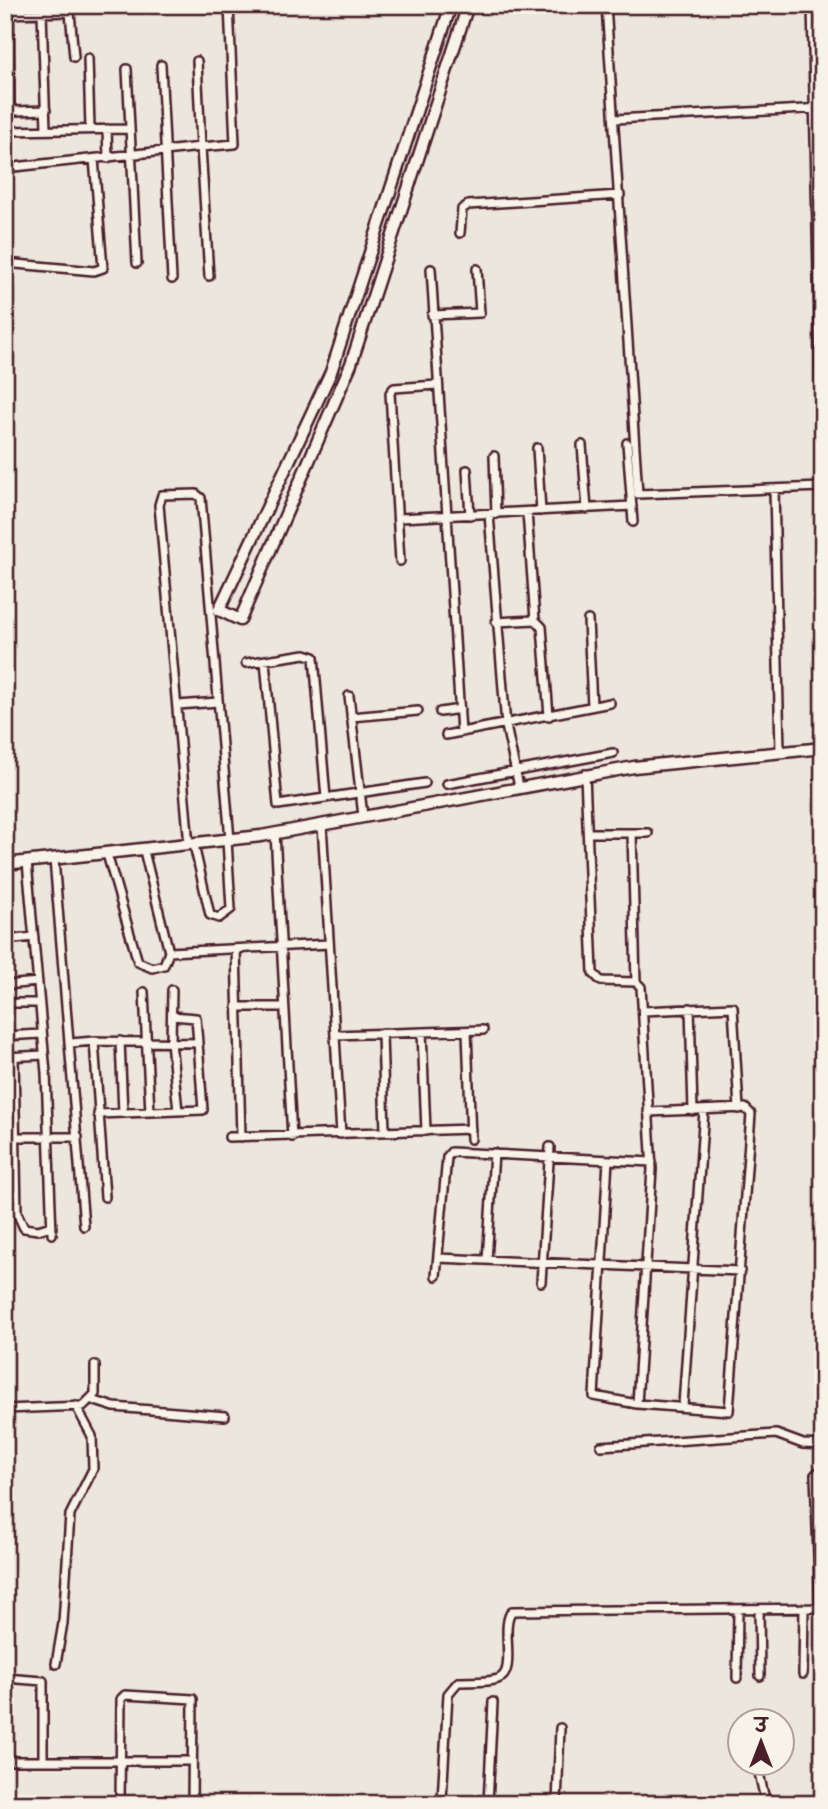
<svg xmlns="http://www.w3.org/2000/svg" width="828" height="1809" font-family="'Architects Daughter','Playpen Sans Deva',sans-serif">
  <rect width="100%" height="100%" fill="#ece6dd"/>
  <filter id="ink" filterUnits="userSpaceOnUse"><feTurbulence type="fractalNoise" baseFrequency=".0143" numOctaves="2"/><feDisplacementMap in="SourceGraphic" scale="14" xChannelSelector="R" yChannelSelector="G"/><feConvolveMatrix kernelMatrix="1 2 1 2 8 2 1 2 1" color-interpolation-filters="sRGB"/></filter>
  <g filter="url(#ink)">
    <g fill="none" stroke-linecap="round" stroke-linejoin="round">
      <!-- street casing -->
      <g stroke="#4a1f2b" stroke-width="12">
        <path id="street" d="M9 5 10 106 15 111 46 110
          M606 5 638 494 822 487
          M812 5 823 499
          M42 13 46 129
          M6 14 70 12 74 57
          M88 58 90 129
          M197 61 201 147 235 144 229 5
          M161 65 172 279
          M127 69 137 263
          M615 119 823 108
          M107 129 108 158
          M5 131 129 129
          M5 168 201 147 209 276
          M460 233 462 209 468 205 620 195
          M5 263 94 271 103 268 94 159
          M431 269 461 732
          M432 315 480 313 477 269
          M627 443 633 522
          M582 445 587 509
          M537 448 541 511
          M494 456 496 514
          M467 470 470 515
          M774 489 780 751
          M527 512 535 620
          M489 514 506 726 519 787
          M399 518 632 506
          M400 561 390 393 394 388 437 385
          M588 620 592 706
          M496 622 535 620 542 627 549 716
          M265 661 278 805 425 783
          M246 663 305 654 314 657 326 798
          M349 696 363 816
          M178 705 218 702
          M440 712 460 709
          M351 717 418 711
          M446 735 610 703
          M585 774 593 973 601 981 636 982 641 987 652 1169 637 1404
          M447 784 613 753
          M322 824 341 1134
          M275 833 292 1137
          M588 833H648
          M632 833 636 982
          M189 845 159 505 162 495 196 494 201 498 230 840
          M194 845 210 915 219 918 231 909 227 840
          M107 854 138 962 152 968 164 965 169 952 144 851
          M54 859 84 1226
          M27 862 46 1073 52 1234
          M5 940 34 937
          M236 949 241 1137
          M169 952 329 944
          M5 985 38 982
          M172 990 171 1042 178 1111
          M144 992 150 1112
          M5 1003H39
          M237 1007H284
          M690 1008 693 1111
          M643 1011 733 1007 739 1109
          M172 1016 196 1018 198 1043
          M467 1031 471 1139
          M422 1032 426 1131
          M382 1034 385 1132
          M335 1035 483 1030
          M5 1036 41 1034
          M120 1041 123 1113
          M71 1043 94 1041
          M5 1057 44 1055
          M14 1057 17 1213 24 1228 38 1230 51 1226
          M98 1114 203 1110 198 1043 94 1041 105 1197
          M16 1137H78
          M229 1137 471 1129
          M608 1160 594 1396 637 1404 729 1411 751 1114 745 1108 648 1112
          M438 1258 740 1271
          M487 1260 494 1153
          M436 1276 447 1157 451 1152 652 1162
          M541 1282 550 1147
          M92 1400 114 1407 225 1416
          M683 1405 704 1110
          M5 1409 83 1406 95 1394V1365
          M601 1446 776 1434 803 1444 823 1445
          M820 1608 815 1475 823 1468
          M759 1609 760 1676
          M56 1664 63 1623 70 1515 93 1469 92 1436 76 1406
          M803 1674 804 1608
          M5 1678 43 1681V1761
          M737 1678 738 1609
          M749 1721V1722
          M5 1761H192
          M757 1764 766 1804
          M442 1800 448 1694 458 1682C471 1681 486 1683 498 1679 518 1673 499 1626 512 1611L823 1608
          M120 1804 121 1699 125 1695 193 1699 192 1804
          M435 1804 442 1800 446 1804
          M488 1804 493 1702
          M557 1804 560 1728"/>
      </g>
      <!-- secondary casing -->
      <g stroke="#4a1f2b" stroke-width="15">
        <path id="secondary" d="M451 5 331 372 219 610 240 620 351 364 468 5
          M5 864 261 836 634 767 823 748"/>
      </g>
      <!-- street -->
      <use href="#street" stroke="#f7f3e8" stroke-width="7"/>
      <!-- secondary -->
      <use href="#secondary" stroke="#f7f3e8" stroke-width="10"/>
    </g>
  </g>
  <!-- margin -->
  <rect width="828" height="1809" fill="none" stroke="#f7f3e8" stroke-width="28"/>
  <rect x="14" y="14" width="800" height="1781" fill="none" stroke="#4a1f2b" stroke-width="2.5" filter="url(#ink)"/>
  <!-- north arrow -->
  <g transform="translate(761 1742)"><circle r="33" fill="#f7f3e8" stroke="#b29e9c" stroke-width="2"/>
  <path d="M0-5L12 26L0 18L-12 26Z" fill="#4a1f2b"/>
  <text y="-10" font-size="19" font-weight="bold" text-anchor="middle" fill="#4a1f2b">उ</text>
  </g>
</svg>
